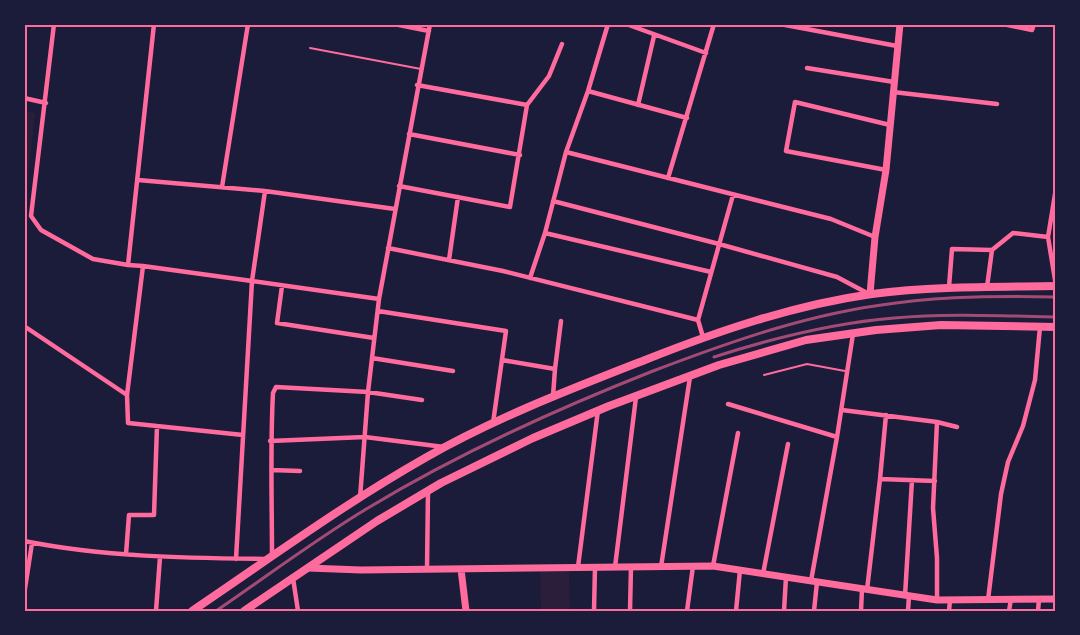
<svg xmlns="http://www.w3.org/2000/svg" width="1080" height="635" font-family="Barlow,sans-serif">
  <rect width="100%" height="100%" fill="#1b1b3a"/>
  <!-- green -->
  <path fill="#2a1e3b" d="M24 111 35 113 24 216Z
    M569 569 570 611H541L540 570Z"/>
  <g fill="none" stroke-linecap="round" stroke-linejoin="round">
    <!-- service -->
    <path stroke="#ff6b9d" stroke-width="2" d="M310 48 421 69
      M764 375 807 364 845 371"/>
    <!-- minor -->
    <path stroke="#ff6b9d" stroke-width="4.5" d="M54 24 31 216 41 230 93 259 128 265
      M154 24 128 265 143 266 127 395 128 423 243 435
      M394 24 429 31
      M626 24 706 53
      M780 24 897 46
      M1003 24 1032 30 1034 24
      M807 68 894 82
      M417 85 527 105
      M588 91 687 118
      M893 92 997 104
      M24 98 46 103
      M638 105 654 36
      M409 134 520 155
      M566 152 831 219 875 237
      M886 170 786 151 795 102 890 125
      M668 178 714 24
      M138 180 265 191 395 209
      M399 186 510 207 527 105 549 76 562 44
      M222 187 248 24
      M1056 188 1048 237 1056 286
      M553 201 719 244 837 277 869 294
      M545 233 711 272
      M388 248 503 271 698 320 733 195
      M449 260 458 197
      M143 266 252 281 265 191
      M530 278 545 233 566 152 588 91 608 24
      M282 286 277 323 374 338
      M949 287 952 249 992 250 1013 233 1048 237
      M987 287 992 250
      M378 311 506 331 493 423
      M698 320 703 337
      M24 326 127 395
      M372 358 453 371
      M502 360 555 369 553 396
      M555 369 561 321
      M728 404 837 437
      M842 410 937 422 957 427
      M886 415 880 479 935 481
      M937 422 933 508 937 558V600
      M270 441 365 437 444 447
      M272 470 300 471
      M360 498 368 392 379 299 430 24
      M24 541C104 557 185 558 266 559
      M126 554 129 515H154L157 426
      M272 557C272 502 270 448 273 393L276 387 368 392 422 400
      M236 559 252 281 379 299
      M713 566 738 433
      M578 567 598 410
      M615 567 636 397
      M661 567 690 377
      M427 569 428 491
      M763 574 788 444
      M293 578 298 611
      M811 581 837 437 853 334
      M867 590 880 479
      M24 595 32 543
      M905 596 912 480
      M988 600 1001 494 1008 462 1023 426 1035 380 1040 327
      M156 611 160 557
      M594 611 595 567
      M630 611 631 567
      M687 611 693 566
      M736 611 740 570
      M784 611 786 577
      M814 611 817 582
      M861 611 862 589
      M908 611 909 596
      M949 611 950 600
      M1009 611 1011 599
      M1038 611 1039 599"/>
    <!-- secondary -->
    <path stroke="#ff6b9d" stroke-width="7" d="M870 294 875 237 886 170 900 24
      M308 568 361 570 713 566 937 600 1056 599
      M461 569 466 611"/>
    <!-- primary -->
    <path stroke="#ff6b9d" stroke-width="8" d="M192 611C269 559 344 504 425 458 495 418 571 389 645 360 718 331 794 305 872 294 933 286 994 287 1056 286
      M244 611 377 521 441 483 533 438 609 406 719 365 806 340 876 330 941 325 1056 327"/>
    <!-- rail -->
    <path stroke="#a44b75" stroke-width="3" d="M714 357C773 338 833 323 894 318 948 313 1003 316 1056 317
      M216 611C266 577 316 539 368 508 459 453 554 410 653 371 732 341 811 313 896 303 949 296 1002 296 1056 297"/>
  </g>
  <!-- border -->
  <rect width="1080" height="635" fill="none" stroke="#1b1b3a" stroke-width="51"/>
  <rect x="26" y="26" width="1028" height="584" fill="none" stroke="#ff6b9d" stroke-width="2"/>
</svg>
